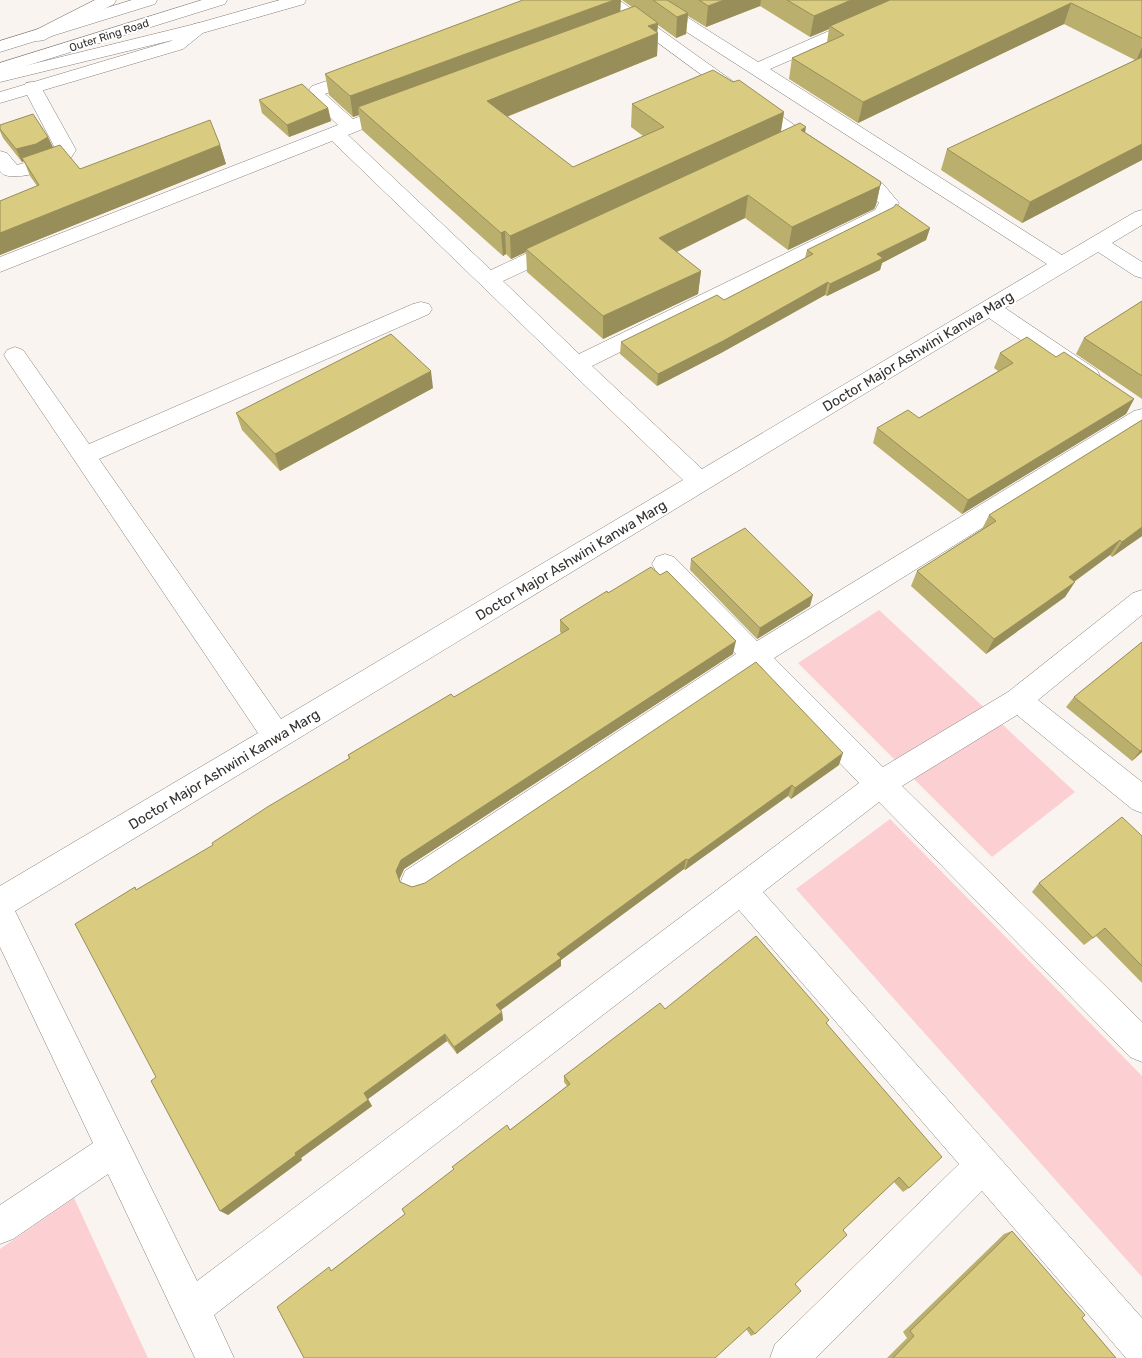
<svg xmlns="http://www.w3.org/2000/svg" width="1142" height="1358" font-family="Rubik,sans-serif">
  <rect width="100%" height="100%" fill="#f9f4ef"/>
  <!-- green -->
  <path fill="#fcd0d3" d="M879 610 1075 792 992 857 798 663Z
    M890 819 1142 1076V1277L796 889Z
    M74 1198 148 1358H0V1249Z"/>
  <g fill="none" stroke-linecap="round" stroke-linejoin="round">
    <!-- minor casing -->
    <g stroke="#85817d" stroke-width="1">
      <path id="minor" d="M600 0H619L804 132 884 185 899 203 890 218 592 366 702 469 1047 264 643 4 641 0H660L758 62 900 0H922L920 4 770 69 1062 255 1135 212 1142 210V225L1112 243 1142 262V278L1135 276 1098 252 1005 308 1097 370 1100 376 1097 382 1089 384 1081 382 989 318 15 911 197 1281 859 783 753 672 427 891 416 895 405 891 401 881 405 871 736 654 656 571 652 564 656 557 665 554 674 557 757 641 1134 411 1142 409V428L774 658 883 767 1008 692 1133 593 1142 590V615L1038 700 1142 782V813L1132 809 1017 715 902 786 1142 1022V1062L1130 1057 879 802 763 892 1142 1318V1358H1126L982 1191 816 1358H770L775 1344 959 1164 739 910 214 1315 234 1358H195L108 1174 13 1239 0 1244V1205L93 1143 0 947V886L258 733 7 360 4 355 7 350 15 347 23 350 89 444 413 304 421 302 429 304 432 309 429 314 99 459 281 719 683 480 332 141 0 272V257L338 125 306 94 312 86 362 69 368 70 371 74 368 78 325 94 353 119 396 103 402 105 405 109 402 113 348 135 491 270 553 241 560 240 567 241 570 246 567 251 503 281 579 354 875 210 879 203 870 193 790 140Z
        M32 82 38 83 41 87 76 150C74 153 72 157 69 160 60 168 7 185 0 171 0 166 0 157 0 151L7 153 17 165 42 158 56 150 23 87 26 83Z"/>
    </g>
    <!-- major casing -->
    <g stroke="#85817d" stroke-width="1">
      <path id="major" d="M132 0H157L155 4 0 52V41Z
        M202 0H227L225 4 0 74V63Z
        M200 23 206 24 209 28 183 49 0 103V92L171 41 194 24Z"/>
    </g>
    <!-- highway casing -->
    <g stroke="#85817d" stroke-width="1">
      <path id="highway" d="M95 0H116L114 4 44 40 38 41 32 40 29 36 32 32Z
        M280 0H306L304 4 206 32 0 82V72L195 24Z"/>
    </g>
    <!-- minor -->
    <use href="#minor" fill="#fff" fill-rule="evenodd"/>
    <!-- major -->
    <use href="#major" fill="#fff" fill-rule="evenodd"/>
    <!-- highway -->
    <use href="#highway" fill="#fff" fill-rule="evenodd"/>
  </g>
  <!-- wall -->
  <path fill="#bbaf6e" d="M622 0H1142V160L1022 223 941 170 947 149 1135 60 1064 24 858 123 789 79 792 58 827 42 829 29 810 37 760 6 706 27 688 16 686 34 676 38 658 25 657 33H658L657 56 507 117 573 167 643 136 631 127 632 104 733 82 784 112 781 132 806 133 881 182 876 205 874 209 788 250 745 218 677 252 701 271 698 294 603 339 527 272 526 252 511 259 506 254 503 256 362 130 359 115 353 117 329 95 325 74 620 12 632 7Z
    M259 100 328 108 331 121 289 137 262 113Z
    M0 125 48 137 53 148 80 169 220 145 226 164 0 255V201L37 186 30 176 24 161 22 162 3 138 0 131Z
    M930 228 926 240 882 263 880 270 827 296 825 295 721 353 657 386 620 354 621 342 724 300 805 258 807 250Z
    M1142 301V399L1076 354 1084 338Z
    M1000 353 1056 357 1134 399 1126 414 962 514 873 443 877 428 919 418 998 371 994 368Z
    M433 388 280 471 242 430 236 413Z
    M1142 420V536L1112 557 1110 555 1074 582 1065 597 986 654 911 586 917 571 982 529 989 515Z
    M691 559 810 606 757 639 690 570Z
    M608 593 733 654 404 869 399 880 400 882 412 887 839 765 791 799 788 796 685 870 684 869 561 960V966L501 1010 502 1012 503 1020 457 1054 447 1041 368 1099 372 1106 301 1158 302 1160 228 1215 156 1077 213 845 349 759 348 755 454 697 562 634 560 632V620Z
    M1142 642V752L1132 761 1066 707 1074 697Z
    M1142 836V983L1096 936 1084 945 1032 892 1039 883Z
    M665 1009 827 1023 909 1188 903 1192 894 1182 843 1230 795 1284 755 1334 751 1336 746 1329 333 1269 405 1214 510 1130 567 1086 564 1082V1076Z
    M1012 1231 1082 1318 1116 1358H887L907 1338 903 1332 1004 1234Z"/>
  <!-- shaded-wall -->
  <path fill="#988e5a" d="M614 0H621L620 18 358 107 359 115 353 117 350 96Z
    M724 0H761L760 6 706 27 708 6Z
    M851 0H895L830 26 829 29 810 37 814 16Z
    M1071 3 1064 24 858 123 863 102Z
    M688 13 686 34 676 38 677 17Z
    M658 23 657 34 658 33 657 56 488 124 487 101 648 26Z
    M1142 47V58L1136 61Z
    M328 108 331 121 289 137 287 125Z
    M784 112 780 135 526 249V252L511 259 510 236Z
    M806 127 802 150 801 130Z
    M48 137 54 149 22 158 24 161 22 162 16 149Z
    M1142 144V160L1022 223 1030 202Z
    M220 145 226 164 0 255V233Z
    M881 182 876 205 874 209 788 250 792 227Z
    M748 195 745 218 658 261 659 238Z
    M930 228 926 240 882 263 880 270 827 296 830 284 877 254Z
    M505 231 506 254 503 256 501 233Z
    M701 271 698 294 603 339V316Z
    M828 282 825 295 721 353 657 386 658 374Z
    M431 371 433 388 280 471 275 454Z
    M1134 399 1126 414 962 514 968 500Z
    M1142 527V536L1112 557 1122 542Z
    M1120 540 1110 555 1060 592 1069 577Z
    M1075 582 1065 597 986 654 994 639Z
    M813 595 810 606 757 639 760 628Z
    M736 641 733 654 404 869 399 880 396 871 401 860Z
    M1142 750V752L1132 761 1140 751Z
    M843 753 839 765 791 799 795 788Z
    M792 785 788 796 685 870 688 860Z
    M686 859 684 869 561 960V966L498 1012 496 1005 557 954Z
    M502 1012 503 1020 457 1054 454 1047Z
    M445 1034 447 1041 368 1099 372 1106 301 1158 302 1160 228 1215 220 1211 295 1153 364 1093Z"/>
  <!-- building -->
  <path fill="#d9cb80" stroke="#988e5a" d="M523 0H614L350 96 325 74Z
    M653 0H667L688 13 677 17Z
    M699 0H724L708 6Z
    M787 0H851L814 16Z
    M890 0H1142V38L1071 3 863 102 792 58 844 35 830 26Z
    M635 6 658 23 648 26 658 33 487 101 573 167 664 127 632 104 713 70 733 82 739 80 784 112 510 236 505 231 501 233 358 107Z
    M1142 57V144L1030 202 947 149Z
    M302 84 328 108 287 125 259 100Z
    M33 114 48 137 36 144 16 149 0 129V125Z
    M210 120 220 145 0 233V201L39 185 22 158 60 145 80 169Z
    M800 123 806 127 801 130 881 182 880 186 792 227 748 195 659 238 701 271 603 316 526 249Z
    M896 204 930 228 877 254 883 258 830 284 828 282 723 341 658 374 621 342 717 295 724 300 813 254 807 250 894 207Z
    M1142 301V376L1084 338Z
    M391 334 431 371 275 454 236 413Z
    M1027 337 1056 357 1064 352 1134 399 968 500 877 428 908 410 919 418 1013 363 1000 353Z
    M1142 420V527L1122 542 1120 540 1069 577 1075 582 994 639 917 571 996 521 989 515Z
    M745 528 813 595 760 628 691 559Z
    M651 567 660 575 667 571 736 641 401 860 396 871 400 882 412 887 425 883 756 662 843 753 795 788 792 785 688 860 686 859 557 954 561 958 496 1005 502 1012 454 1047 445 1034 364 1093 368 1100 295 1153 296 1155 220 1211 151 1081 156 1077 75 924 135 887 136 890 213 845 212 843 269 806 350 758 348 755 451 694 454 697 569 629 560 620 607 591 608 593Z
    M1142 642V750L1140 751 1074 697Z
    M1122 817 1142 836V966L1105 928 1093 938 1039 883Z
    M756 936 829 1020 826 1023 942 1157 909 1188 899 1177 843 1230 847 1235 795 1284 801 1291 755 1334 749 1327 715 1358H304L277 1307 329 1267 331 1271 405 1214 402 1209 454 1169 452 1167 507 1125 510 1130 570 1084 564 1076 660 1003 665 1009Z
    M1012 1231 1085 1315 1082 1318 1116 1358H893L914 1336 910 1331Z"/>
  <g text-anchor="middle" stroke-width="4" stroke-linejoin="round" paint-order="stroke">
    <!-- far-street labels -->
    <g font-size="11" fill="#33312f" stroke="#fff">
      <text transform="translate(109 35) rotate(-18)" y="4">Outer Ring Road</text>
    </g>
    <!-- street labels -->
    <g font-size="14" fill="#33312f" stroke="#fff">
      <text transform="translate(918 351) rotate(-31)" y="5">Doctor Major Ashwini Kanwa Marg</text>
      <text transform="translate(571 560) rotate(-31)" y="5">Doctor Major Ashwini Kanwa Marg</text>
      <text transform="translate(224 769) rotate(-31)" y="5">Doctor Major Ashwini Kanwa Marg</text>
    </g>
  </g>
</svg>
